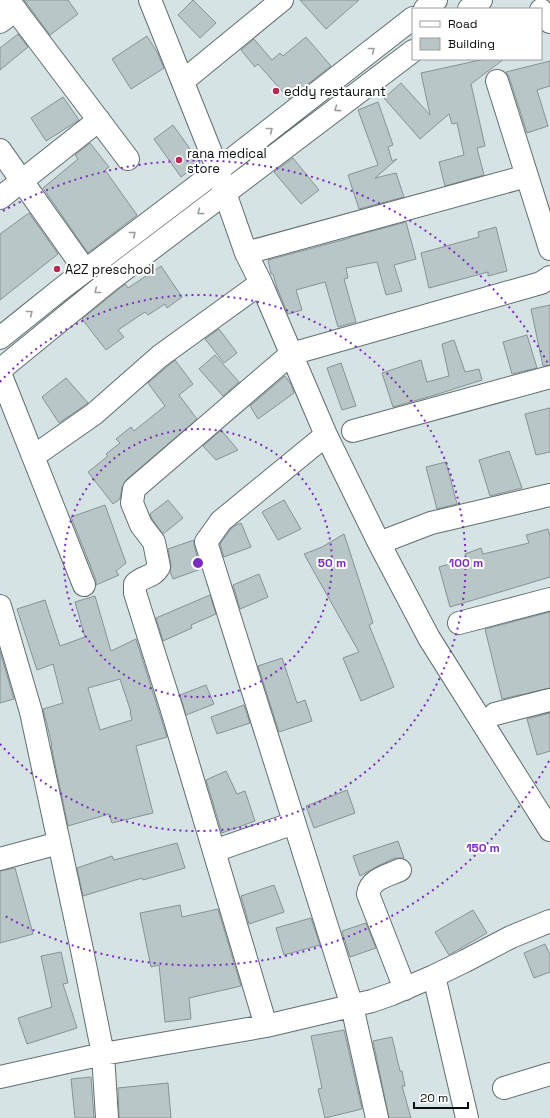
<svg xmlns="http://www.w3.org/2000/svg" width="550" height="1118" font-family="'Space Grotesk',sans-serif">
  <rect width="100%" height="100%" fill="#d5e3e4"/>
  <!-- building -->
  <path fill="#b9c6c8" stroke="#869394" fill-rule="evenodd" d="M24 0H68L78 14 50 35Z
    M193 0 216 23 200 38 178 15Z
    M300 0H359L326 29Z
    M18 34 28 47 0 70V48Z
    M147 36 157 52 164 68 131 89 112 59Z
    M306 37 331 66 289 99 258 64 255 67 241 50 254 39 272 60 280 53 283 56Z
    M485 59H504L471 84 485 146 477 148 484 175 445 186 439 162 464 155 457 123 452 124 449 114 420 139 384 98 401 83 430 115 421 73Z
    M550 61V86L537 90 548 126 527 133 509 77 506 72Z
    M63 97 79 120 46 141 31 118Z
    M378 102 393 145 388 147 392 161 397 159 375 178 396 173 404 197 359 209 348 175 378 165 358 110Z
    M173 125 200 163 181 177 154 139Z
    M90 143 109 167 105 170 137 215 88 253 43 188 78 159 75 155Z
    M293 158 319 190 301 204 274 172Z
    M29 213 58 254 0 300V234Z
    M406 222 416 259 394 265 402 291 386 295 377 262 346 268 348 278 344 279 356 322 338 327 325 282 296 290 302 310 288 314 277 288 273 274H271L268 260 350 238V237Z
    M496 227 507 271 488 276V272L429 288 421 253 479 237 478 232Z
    M161 266 182 297 167 308 165 304 148 315 145 312 118 330 124 337 106 350 82 319 125 284 128 288Z
    M550 305V365L543 366 531 309Z
    M219 329 237 353 224 363 205 339Z
    M527 335 537 368 512 374 503 342Z
    M454 340 465 372 479 369 482 380 435 395 393 407 382 373 421 360 427 382 449 376 442 344Z
    M215 355 239 382 223 396 199 369Z
    M175 360 193 384 179 395 197 419 126 480 122 487 120 499 113 504 88 472 108 456 106 454 120 443 116 439 131 427 134 431 165 406 148 383Z
    M341 363 356 406 342 410 327 368Z
    M285 376 291 384 294 393 258 419 250 406Z
    M66 378 88 403 59 423 42 397Z
    M550 408V452L536 455 525 414Z
    M221 430 238 450 216 460 203 446Z
    M509 451 522 488 490 496 479 460Z
    M446 462 457 504 437 509 426 467Z
    M168 500 183 518 163 534 152 519 150 514Z
    M284 500 301 529 278 540 262 512Z
    M105 505 126 563 116 571 119 575 96 585V580L71 517Z
    M241 523 251 547 224 557 220 544 230 530 236 525Z
    M548 529 550 537V577L450 607 439 567 466 559 465 554 481 548 483 554 529 543 526 535Z
    M344 534 373 623 369 625 394 687 361 701 343 658 359 652 304 554 322 547Z
    M194 540V546L201 569 173 579 170 572 171 565 168 549Z
    M259 574 268 597 240 609 233 585Z
    M210 595 216 614 191 625 192 628 163 641 156 618Z
    M95 596 111 651 136 639 167 737 136 746 153 813 112 823 109 814 68 826 51 745H52L43 709 63 703 53 664 37 670 17 609 45 600 60 646 85 637 75 602ZM120 679 131 712H130L132 720 100 730 88 688Z
    M550 612V688L502 699 485 629Z
    M0 651 14 699 0 703Z
    M282 658 297 703 305 700 312 721 279 732 258 666Z
    M206 685 214 704 186 715 180 695Z
    M244 705 250 723 217 734 211 717Z
    M550 713V751L537 755 527 719Z
    M226 771 237 794 245 791 255 821 222 833 206 780Z
    M347 790 355 813 314 828 306 806Z
    M398 841 404 858H395L380 865 360 876 353 856Z
    M177 843 185 868 143 880 142 878 83 896 77 868 112 856 114 860Z
    M15 868 33 934 0 943V871Z
    M274 885 284 912 249 924 241 896Z
    M180 905 182 917 218 909 241 986 189 998 191 1019 165 1022 159 965 151 967 140 913Z
    M473 910 487 933 449 955 435 932Z
    M311 918 320 945 284 955 276 928Z
    M366 923 376 948 350 957 342 931Z
    M545 944 550 955V972L534 978 524 953Z
    M61 952 68 983 63 984 77 1028 27 1044 18 1018 52 1007 41 956Z
    M344 1030 362 1109 325 1118 318 1089 322 1088 311 1036Z
    M392 1037 400 1071H402L405 1086H402L411 1118H389L373 1041Z
    M91 1077 94 1118H75L71 1079Z
    M168 1083 171 1118H119L118 1088Z"/>
  <g fill="none" stroke-linecap="round" stroke-linejoin="round">
    <!-- minor casing -->
    <g stroke="#616e6f" stroke-width="24">
      <path id="minor" d="M8 0 128 159
        M150 0 218 170 225 193 246 253 261 283 326 435 379 543 429 638 550 830
        M541 10 550 22
        M0 22 16 10
        M183 81 282 0
        M497 81 550 249
        M0 150 85 270
        M0 198 99 120
        M246 253 527 176
        M0 373 84 585
        M353 431 550 377
        M326 435 221 521 206 542 352 1006 377 1118
        M34 456 94 414 160 356 261 283
        M379 543 431 523 550 495
        M0 606 31 712 81 945 103 1054 107 1118
        M459 623 550 599
        M495 714 550 700
        M214 851 294 823
        M0 859 59 843
        M400 870C387 876 370 879 368 894L405 989
        M434 976 467 1118
        M266 1026 172 710 135 593V584C143 575 152 579 159 567L154 542 141 525 132 503 134 489 291 354 541 283 550 277
        M0 1077 103 1054 266 1026 372 1001 392 994 434 976 465 961 511 937 550 921
        M504 1088 550 1074"/>
    </g>
    <!-- tertiary casing -->
    <g stroke="#616e6f" stroke-width="24">
      <path id="tertiary" d="M425 9 436 0
        M469 9 481 0
        M0 338 61 289 218 170 413 18
        M0 370 109 281 413 51"/>
    </g>
    <!-- minor -->
    <use href="#minor" stroke="#fff" stroke-width="22"/>
    <!-- tertiary -->
    <use href="#tertiary" stroke="#fff" stroke-width="22"/>
  </g>
  <!-- one-way arrows -->
  <defs><path id="oneway-chevron" d="M-2-3.5L2.5 0L-2 3.5" fill="none" stroke-width="1.6" stroke-linecap="round" stroke-linejoin="round"/></defs>
  <g stroke="#9c9e9e">
    <use href="#oneway-chevron" transform="translate(372 50) rotate(-38)"/>
    <use href="#oneway-chevron" transform="translate(337 109) rotate(143)"/>
    <use href="#oneway-chevron" transform="translate(270 130) rotate(-38)"/>
    <use href="#oneway-chevron" transform="translate(200 212) rotate(143)"/>
    <use href="#oneway-chevron" transform="translate(133 234) rotate(-38)"/>
    <use href="#oneway-chevron" transform="translate(97 291) rotate(141)"/>
    <use href="#oneway-chevron" transform="translate(30 313) rotate(-39)"/>
  </g>
  <!-- distance rings -->
  <g fill="none" stroke="#7b2cbf" stroke-width="2" stroke-dasharray="2 4">
    <circle cx="198" cy="563" r="134"/>
    <path d="M0 382A268 268 0 1 1 0 744"/>
    <path d="M549 761A403 403 0 0 1 3 915M3 211A403 403 0 0 1 549 365"/>
  </g>
  <!-- markers -->
  <g fill="#b92952" stroke="#fff" stroke-width="1.5">
    <circle cx="276" cy="91" r="4"/>
    <circle cx="179" cy="160" r="4"/>
    <circle cx="57" cy="269" r="4"/>
  </g>
  <g text-anchor="middle" stroke-width="4" stroke-linejoin="round" paint-order="stroke">
    <!-- poi labels -->
    <g font-size="13" fill="#080d0d" stroke="#fff" text-anchor="start">
      <text x="284" y="96">eddy restaurant</text>
      <text x="187" y="158">rana medical<tspan x="187" dy="15">store</tspan></text>
      <text x="65" y="274">A2Z preschool</text>
    </g>
  </g>
  <circle cx="198" cy="563" r="6" fill="#7b2cbf" stroke="#fff" stroke-width="2"/>
  <g font-size="12" text-anchor="middle" font-weight="bold" fill="#7b2cbf" stroke="#fff" stroke-width="4" stroke-linejoin="round" paint-order="stroke">
    <text x="332" y="567">50 m</text>
    <text x="466" y="567">100 m</text>
    <text x="483" y="852">150 m</text>
  </g>
  <!-- legend -->
  <rect x="412" y="8" width="130" height="52" fill="#ffffff" stroke="#9c9e9e"/>
  <rect x="420" y="21" width="20" height="6" fill="#ffffff" stroke="#9c9e9e"/>
  <text x="448" y="28" font-size="12" fill="#080d0d">Road</text>
  <rect x="420" y="38" width="20" height="12" fill="#b9c6c8" stroke="#9c9e9e"/>
  <text x="448" y="48" font-size="12" fill="#080d0d">Building</text>
  <!-- scale -->
  <path d="M414 1102v6h54v-6" fill="none" stroke="#080d0d" stroke-width="2"/>
  <text x="420" y="1102" font-size="12" fill="#080d0d" stroke="#ffffff" stroke-width="3" paint-order="stroke">20 m</text>
</svg>
